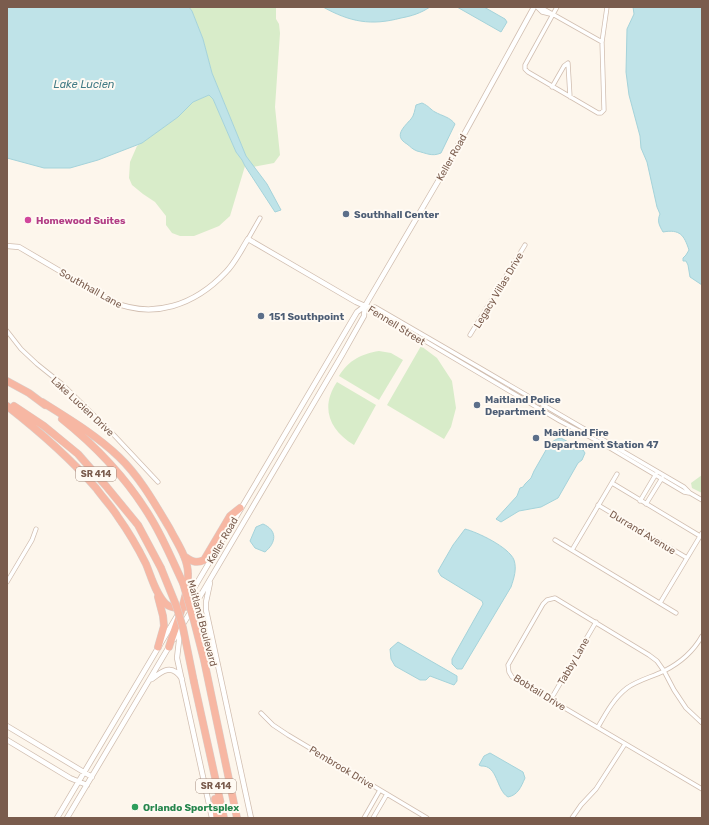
<svg xmlns="http://www.w3.org/2000/svg" width="709" height="825" font-family="Rubik,sans-serif">
  <rect width="100%" height="100%" fill="#fdf6ec"/>
  <!-- green -->
  <path fill="#d8ecc9" d="M189 7H276V19L279 24 280 33 275 107 280 155 274 163 253 167 246 156 212 73 203 39 192 11Z
    M209 95 213 99 236 152 242 160 245 166 230 216 219 226 194 236H180L172 233 166 225V216L155 202 143 194 132 185 129 178 130 162 137 146 178 117 193 102Z
    M421 346 437 358 452 381 456 408 451 427 444 439 387 405Z
    M379 351 391 353 403 360 379 400 339 376C349 360 361 354 379 351Z
    M337 382 376 405 354 445C329 430 320 407 337 382Z
    M702 475V493L692 488 691 483Z"/>
  <!-- water -->
  <path fill="#bfe3e8" stroke="#a5d3da" d="M7 7H189L192 11 203 39 212 73 246 156 267 184 281 210 275 212 245 166 242 160 236 152 213 99 209 95 193 102 178 117 142 143 98 160 70 168H44L7 158Z
    M323 7H430C421 13 412 16 401 18 371 26 350 22 323 7Z
    M457 7H484L505 19 507 22 501 32Z
    M633 7H702V285L690 277 688 265 686 261H683V258L686 255 689 250C684 235 680 229 663 232 659 225 657 221 660 214L657 207 647 162 641 148 640 136 629 95 626 72 627 29 634 14Z
    M422 103C429 106 431 110 435 112 442 116 450 117 455 124L441 153C432 157 426 153 417 151 412 149 411 147 407 144 393 136 404 127 411 119 414 116 415 109 416 105Z
    M561 438 583 450 585 453 582 460 578 463 558 498 541 507 519 511 501 522 496 519 517 496 520 488 523 487 525 484 531 478 534 471 550 443 557 439Z
    M263 524C277 530 277 542 265 552L255 548 250 541 256 527Z
    M465 529C477 532 509 547 514 560 517 569 514 578 511 587L462 669H457L452 664V659L483 604 482 601 441 576 438 571 453 545Z
    M398 642 457 676V681L454 685 430 676 426 680H420L395 666 391 659 390 649Z
    M490 753 523 772 525 778C521 787 518 795 508 797 496 790 498 765 481 766L479 765 484 756Z"/>
  <g fill="none" stroke-linecap="round" stroke-linejoin="round">
    <!-- minor casing -->
    <g stroke="#d1beb0" stroke-width="5">
      <path id="minor" d="M537 7 542 12 550 14
        M540 7 602 42
        M557 7 525 65V69L528 72 598 113H601L604 110 602 42 607 7
        M552 87 564 66 568 63 570 97
        M248 239 260 218
        M365 306 375 307C478 367 581 426 684 487L690 493 702 500
        M366 306 560 421 605 445 684 492 689 493
        M7 331 21 349 37 364 62 384 112 433 158 482
        M470 335 525 245
        M612 483 700 536
        M640 501 656 474
        M646 504 662 478
        M598 505 687 558
        M555 540 676 613
        M572 550 617 474
        M7 582 32 540 36 529
        M660 603 702 533
        M551 699 596 622
        M261 713 273 725 288 735 427 818
        M702 723 686 708 674 690 664 671 657 661 649 655 555 598 547 600 543 604 508 665 509 672 512 677 702 789
        M598 727C606 713 614 698 627 688 638 680 652 677 664 671 680 663 693 652 702 636
        M364 818 380 790
        M373 818 387 794
        M572 818 581 805 596 789 625 744"/>
    </g>
    <!-- tertiary casing -->
    <g stroke="#d1beb0" stroke-width="6">
      <path id="tertiary" d="M7 246 19 247 111 301C153 320 195 305 226 272 235 263 241 250 248 239L356 302 365 306
        M210 583 206 602V610L251 818
        M187 600 357 312 365 306
        M195 605 342 355 364 316 365 306 440 178 534 7
        M193 615 203 623 209 635
        M180 632 177 658 212 818
        M174 639 191 611
        M152 679C162 671 172 663 182 679
        M7 726 92 777
        M7 740 70 778 87 785
        M57 818 177 616
        M67 818 170 645"/>
    </g>
    <!-- motorway casing -->
    <g stroke="#dad1cd" stroke-width="8">
      <path id="motorway" d="M7 381 29 393 45 405
        M42 402C69 419 96 435 119 457 140 477 155 504 170 529 177 543 188 558 188 574 189 595 175 627 169 647
        M7 406C39 431 69 457 96 488 103 498 112 507 118 517 128 531 138 548 146 564 151 576 156 595 166 604 174 611 187 607 195 604
        M14 406 44 426 78 454 106 486 138 525 161 568
        M62 419C97 447 129 481 152 520 164 540 173 562 183 583
        M184 556C191 561 196 564 204 560L230 516 240 508
        M158 647 164 626 163 616 158 597
        M204 660 237 818
        M194 682 224 818
        M215 799 217 818"/>
    </g>
    <!-- minor -->
    <use href="#minor" stroke="#fff" stroke-width="3.5"/>
    <!-- tertiary -->
    <use href="#tertiary" stroke="#fff" stroke-width="4.5"/>
    <!-- motorway -->
    <use href="#motorway" stroke="#f7b7a3" stroke-width="7"/>
    <!-- motorway-bridge casing -->
    <g stroke="#dad1cd" stroke-width="8" stroke-linecap="butt">
      <path id="motorway-bridge" d="M161 568 176 605 183 628 194 682
        M183 583 194 621 204 660"/>
    </g>
    <!-- motorway-bridge -->
    <use href="#motorway-bridge" stroke="#f7b7a3" stroke-width="7"/>
  </g>
  <!-- markers -->
  <g fill="#5c6f8a" stroke="#fffaf3" stroke-width="1.5">
    <circle cx="346" cy="214" r="4"/>
    <circle cx="261" cy="316" r="4"/>
    <circle cx="477" cy="405" r="4"/>
    <circle cx="536" cy="438" r="4"/>
  </g>
  <circle fill="#d1479c" stroke="#fffaf3" stroke-width="1.5" cx="28" cy="220" r="4"/>
  <circle fill="#2e9e5b" stroke="#fffaf3" stroke-width="1.5" cx="135" cy="807" r="4"/>
  <g text-anchor="middle" stroke-width="4" stroke-linejoin="round" paint-order="stroke">
    <!-- shield labels -->
    <g fill="#fffaf3" stroke="#a28b7f" stroke-width="1">
      <rect x="76" y="467" width="40" height="14" rx="3"/>
      <rect x="196" y="779" width="40" height="14" rx="3"/>
    </g>
    <g font-size="9" font-weight="bold" fill="#7a5c4d">
      <text x="96" y="477">SR 414</text>
      <text x="216" y="789">SR 414</text>
    </g>
    <!-- street labels -->
    <g font-size="10" fill="#7a5c4d" stroke="#fffaf3">
      <text transform="translate(451 157) rotate(-61)" y="4">Keller Road</text>
      <text transform="translate(91 288) rotate(29)" y="4">Southhall Lane</text>
      <text transform="translate(498 290) rotate(-59)" y="4">Legacy Villas Drive</text>
      <text transform="translate(397 325) rotate(32)" y="4">Fennell Street</text>
      <text transform="translate(83 406) rotate(43)" y="4">Lake Lucien Drive</text>
      <text transform="translate(643 532) rotate(31)" y="4">Durrand Avenue</text>
      <text transform="translate(222 540) rotate(-60)" y="4">Keller Road</text>
      <text transform="translate(203 623) rotate(75)" y="4">Maitland Boulevard</text>
      <text transform="translate(573 661) rotate(-60)" y="4">Tabby Lane</text>
      <text transform="translate(540 692) rotate(32)" y="4">Bobtail Drive</text>
      <text transform="translate(342 767) rotate(31)" y="4">Pembrook Drive</text>
    </g>
    <!-- service labels -->
    <g font-size="10" font-weight="bold" fill="#4e5e75" stroke="#fffaf3" text-anchor="start">
      <text x="354" y="218">Southhall Center</text>
      <text x="269" y="320">151 Southpoint</text>
      <text x="485" y="403">Maitland Police<tspan x="485" dy="12">Department</tspan></text>
      <text x="544" y="436">Maitland Fire<tspan x="544" dy="12">Department Station 47</tspan></text>
    </g>
    <!-- hotel labels -->
    <g font-size="10" font-weight="bold" fill="#b23c85" stroke="#fffaf3" text-anchor="start">
      <text x="36" y="224">Homewood Suites</text>
    </g>
    <!-- leisure labels -->
    <g font-size="10" font-weight="bold" fill="#27864d" stroke="#fffaf3" text-anchor="start">
      <text x="143" y="811">Orlando Sportsplex</text>
    </g>
    <!-- water labels -->
    <g font-size="11" font-style="italic" fill="#437c86" stroke="#fffaf3">
      <text x="84" y="88">Lake Lucien</text>
    </g>
  </g>
  <!-- border -->
  <rect width="709" height="825" fill="none" stroke="#7a5c4d" stroke-width="16"/>
</svg>
